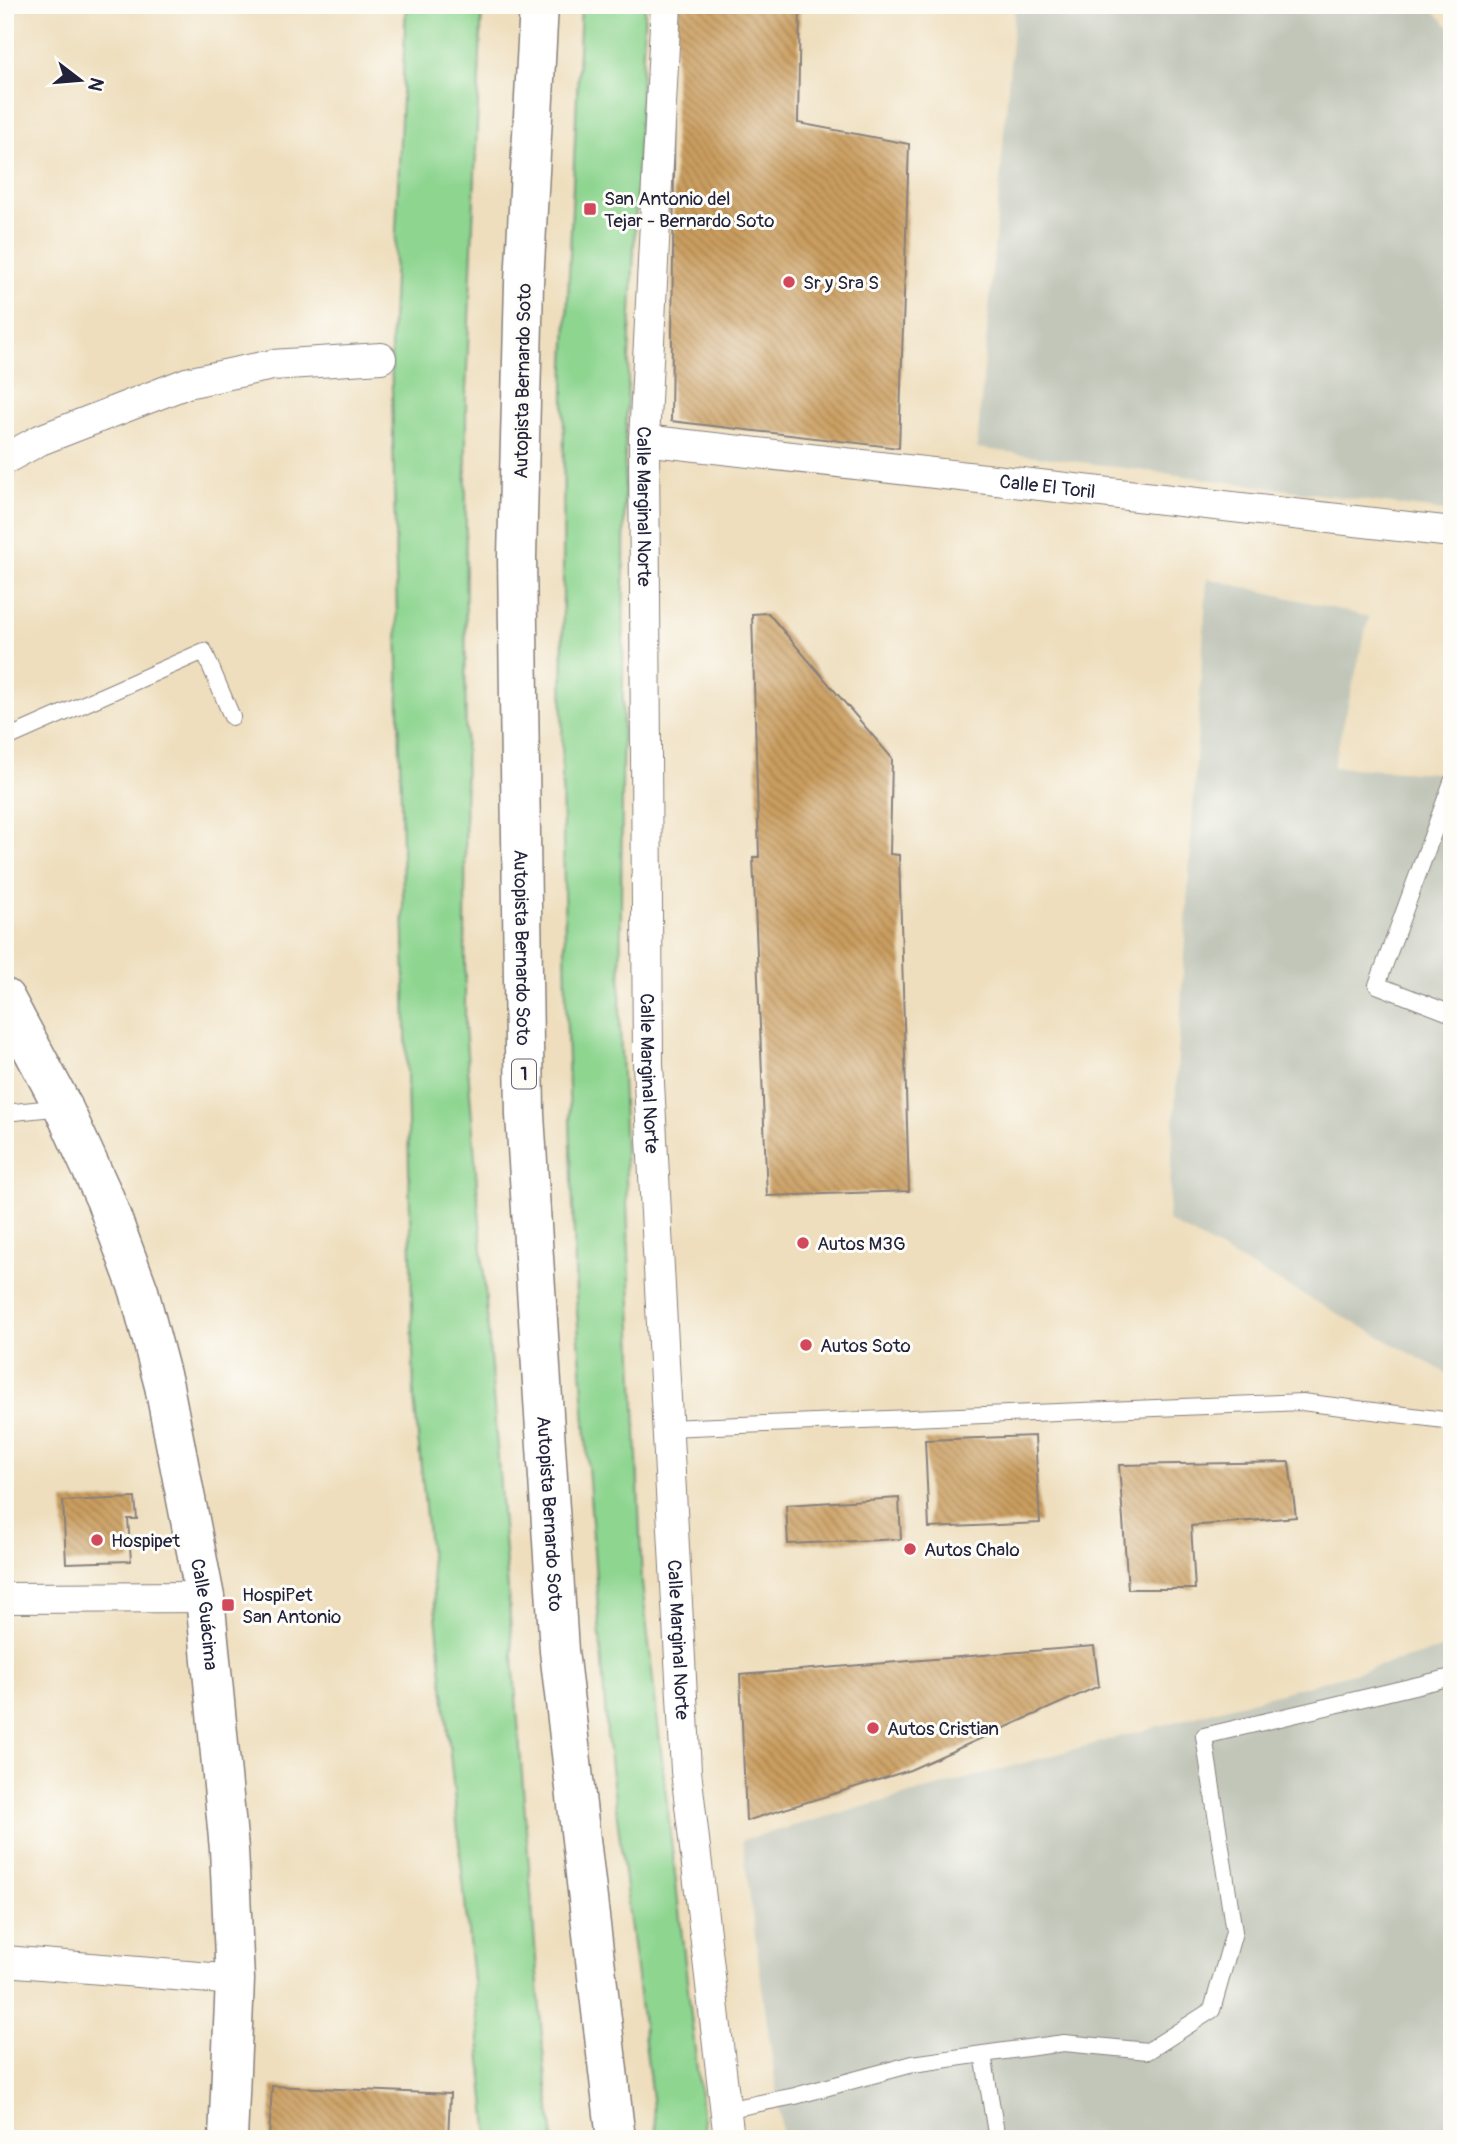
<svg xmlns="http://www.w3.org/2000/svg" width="1457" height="2144" font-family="Pangolin,sans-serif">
  <defs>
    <pattern id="building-back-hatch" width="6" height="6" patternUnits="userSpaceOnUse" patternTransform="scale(1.75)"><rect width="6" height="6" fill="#cb9e5f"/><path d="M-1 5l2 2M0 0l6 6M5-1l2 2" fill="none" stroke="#a48050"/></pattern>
  </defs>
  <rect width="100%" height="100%" fill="#fdfcf7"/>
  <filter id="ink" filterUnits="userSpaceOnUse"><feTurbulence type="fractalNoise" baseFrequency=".0143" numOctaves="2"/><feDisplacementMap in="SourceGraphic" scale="14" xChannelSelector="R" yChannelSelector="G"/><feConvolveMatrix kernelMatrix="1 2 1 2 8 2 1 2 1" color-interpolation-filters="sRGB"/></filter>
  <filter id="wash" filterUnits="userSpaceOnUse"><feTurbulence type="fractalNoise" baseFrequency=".00686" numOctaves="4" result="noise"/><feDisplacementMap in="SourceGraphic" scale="28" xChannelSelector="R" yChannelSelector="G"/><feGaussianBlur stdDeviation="1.57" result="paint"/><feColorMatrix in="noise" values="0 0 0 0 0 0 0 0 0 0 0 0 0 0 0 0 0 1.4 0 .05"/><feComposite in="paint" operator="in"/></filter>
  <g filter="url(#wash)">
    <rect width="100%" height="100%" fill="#eedebd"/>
    <!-- industrial -->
    <path fill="#c2c6b9" d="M1015 5H1428L1452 30V512L977 448Z
      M1207 578 1369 617 1333 767 1452 774V1376L1168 1221Z
      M1452 1646V2139H783L742 1840Z"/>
    <!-- grass -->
    <path fill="#8ed590" stroke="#587c66" stroke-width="2" d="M406 5H482L466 394 465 1027 544 2063 554 2139H489L414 1398 391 345Z
      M581 5H645L625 447 620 1025 642 1583 705 2139H657L607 1735 576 1297 566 1002 562 778 564 387Z"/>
    <g id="blocks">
      <!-- building -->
      <path fill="url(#building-back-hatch)" d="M676 5H800L798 123 909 144 899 448 671 421Z
        M768 613 892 758 890 854 899 855 909 1191 767 1196 753 857H759L752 614Z
        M1035 1436 1040 1523 929 1528 925 1440Z
        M1289 1462 1296 1517 1191 1526 1195 1589H1128L1119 1465Z
        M135 1498 137 1519H128L131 1561 66 1563 63 1501Z
        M899 1498 901 1539 788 1544 786 1505Z
        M1094 1646 1099 1686 910 1770 746 1821 740 1675Z
        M272 2086 450 2094 448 2139H269Z"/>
    </g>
  </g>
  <g filter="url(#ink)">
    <use href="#blocks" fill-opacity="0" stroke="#88807c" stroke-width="2"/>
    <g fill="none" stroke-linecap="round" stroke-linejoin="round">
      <!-- lane casing -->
      <g stroke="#88807c" stroke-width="18">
        <path id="lane" d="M5 739 204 651 232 717
          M1452 782 1377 985 1452 1014
          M5 1113 62 1107
          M667 1428 1302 1402 1452 1421
          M983 2054 997 2139
          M725 2110 795 2096 913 2064 983 2054 1064 2043 1148 2051 1212 2010 1234 1932 1204 1736 1452 1677"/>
      </g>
      <!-- street casing -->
      <g stroke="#88807c" stroke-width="32">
        <g id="street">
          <path id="s1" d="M666 5 644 440 648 1064 686 1771 729 2139"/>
          <path id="s2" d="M644 440 1452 532"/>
          <path d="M5 459 40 440 187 383 272 365 381 358"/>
          <path d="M5 1598 205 1597"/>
          <path d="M5 1961 235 1980"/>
        </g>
      </g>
      <!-- secondary casing -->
      <g stroke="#88807c" stroke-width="41">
        <g id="secondary">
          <path id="s3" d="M5 998 63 1107 105 1199 139 1291 164 1386 205 1597 229 1849 235 1980 228 2139"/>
        </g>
      </g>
      <!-- highway casing -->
      <g stroke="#88807c" stroke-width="41">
        <g id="highway">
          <path id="s4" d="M539 5 524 283 517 557 525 1115 559 1651 616 2139"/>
        </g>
      </g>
      <!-- lane -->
      <use href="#lane" stroke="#fff" stroke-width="16"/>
      <!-- street -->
      <use href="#street" stroke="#fff" stroke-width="30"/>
      <!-- secondary -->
      <use href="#secondary" stroke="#fff" stroke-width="38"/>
      <!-- highway -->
      <use href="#highway" stroke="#fff" stroke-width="38"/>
    </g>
  </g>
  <!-- markers -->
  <g fill="#d1495b" stroke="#fdfcf7" stroke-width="2.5">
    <rect x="583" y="202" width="14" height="14" rx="3.5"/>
    <circle cx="789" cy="282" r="7"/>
    <circle cx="803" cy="1243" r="7"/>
    <circle cx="806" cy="1345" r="7"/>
    <circle cx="97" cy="1540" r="7"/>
    <circle cx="910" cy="1549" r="7"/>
    <rect x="221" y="1598" width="14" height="14" rx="3.5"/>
    <circle cx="873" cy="1728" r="7"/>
  </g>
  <g text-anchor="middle" stroke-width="6" stroke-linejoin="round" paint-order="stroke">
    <!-- shield labels -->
    <rect fill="#fdfcf7" stroke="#646373" stroke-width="2" x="512" y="1059.5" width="24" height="29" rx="5"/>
    <g font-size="18" font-weight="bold" fill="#22223b">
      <text x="524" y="1080">1</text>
    </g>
    <!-- poi labels -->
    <g font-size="19" fill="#22223b" stroke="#fdfcf7" text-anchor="start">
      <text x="604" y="205">San Antonio del<tspan x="604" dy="22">Tejar - Bernardo Soto</tspan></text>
      <text x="803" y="289">Sr y Sra S</text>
      <text x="817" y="1250">Autos M3G</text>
      <text x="820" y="1352">Autos Soto</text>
      <text x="111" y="1547">Hospipet</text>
      <text x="924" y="1556">Autos Chalo</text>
      <text x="242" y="1601">HospiPet<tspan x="242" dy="22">San Antonio</tspan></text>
      <text x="887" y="1735">Autos Cristian</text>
    </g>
    <!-- street labels -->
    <g font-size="19" fill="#22223b" stroke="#fdfcf7">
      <text transform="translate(522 381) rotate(-89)" y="7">Autopista Bernardo Soto</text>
      <text dy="7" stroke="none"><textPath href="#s2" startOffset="406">Calle El Toril</textPath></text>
      <text dy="7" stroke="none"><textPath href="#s1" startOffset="502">Calle Marginal Norte</textPath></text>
      <text dy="7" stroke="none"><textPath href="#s4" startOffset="943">Autopista Bernardo Soto</textPath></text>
      <text dy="7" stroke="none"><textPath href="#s1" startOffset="1069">Calle Marginal Norte</textPath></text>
      <text dy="7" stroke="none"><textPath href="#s4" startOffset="1510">Autopista Bernardo Soto</textPath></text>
      <text dy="7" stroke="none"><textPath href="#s3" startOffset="653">Calle Guácima</textPath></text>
      <text dy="7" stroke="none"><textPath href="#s1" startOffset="1636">Calle Marginal Norte</textPath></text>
    </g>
  </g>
  <!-- margin -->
  <rect width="1457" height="2144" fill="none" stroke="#fdfcf7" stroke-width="28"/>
  <!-- north arrow -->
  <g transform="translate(80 80) rotate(106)" stroke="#fdfcf7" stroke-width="5" paint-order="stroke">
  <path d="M0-5L12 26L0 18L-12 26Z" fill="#22223b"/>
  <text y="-10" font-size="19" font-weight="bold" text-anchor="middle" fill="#22223b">N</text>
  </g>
</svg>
